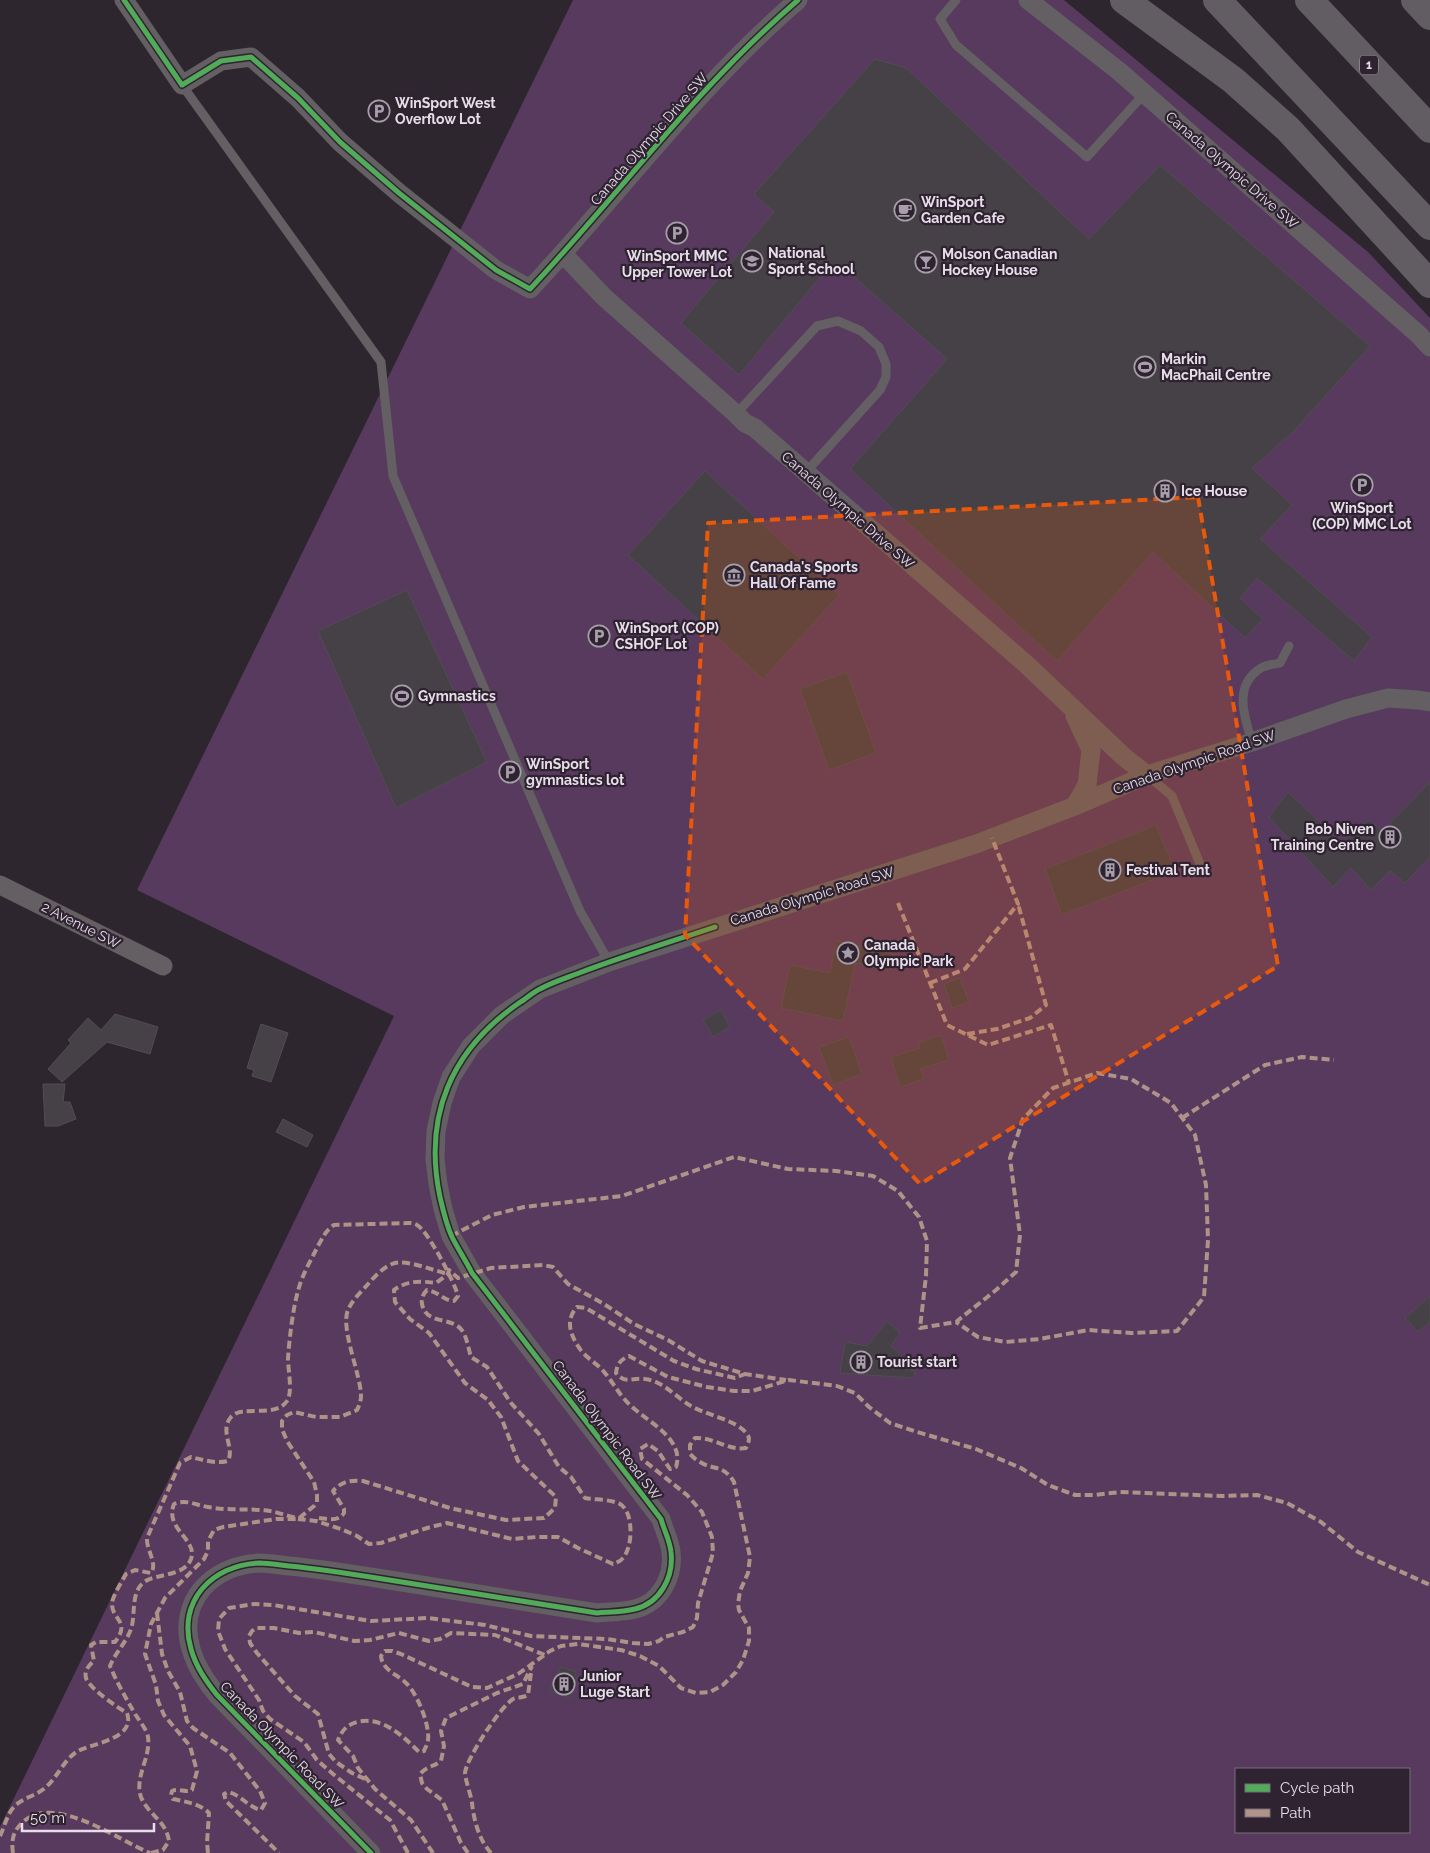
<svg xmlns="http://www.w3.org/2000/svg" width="1430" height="1853" font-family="Raleway,sans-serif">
  <rect width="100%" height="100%" fill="#2d262e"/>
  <!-- green -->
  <path fill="#573a5e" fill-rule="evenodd" d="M573 0H1064L1368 252 1430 318V1853H0V1827L394 1016 137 890ZM1236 1769H1409V1832H1236Z"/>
  <!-- building -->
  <path fill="#464047" stroke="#524c53" d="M875 59 906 68 1089 239 1160 165 1370 346 1293 432 1252 468 1292 505 1260 539 1372 637 1354 661 1257 578 1240 598 1263 619 1245 638 1153 552 1057 661 850 469 947 359 843 267 820 277 739 375 681 323 774 212 754 194Z
    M705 471 839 595 763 679 628 555Z
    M407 590 487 762 396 808 318 631Z
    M847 672 876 753 829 770 800 689Z
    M1430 782V857L1405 883 1390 871 1371 890 1351 868 1333 887 1269 817 1288 792 1342 843 1369 820 1382 831Z
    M1156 825 1175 871 1062 915 1045 869Z
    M836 941 893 954 890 970 855 963 843 1021 781 1008 790 965 830 973Z
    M960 978 969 1002 952 1008 944 984Z
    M721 1010 730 1027 713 1037 703 1020Z
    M115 1014 158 1027 150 1054 107 1042 62 1082 48 1069 71 1043 68 1040 88 1018 101 1030Z
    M261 1024 288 1033 271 1082 252 1076 254 1070 247 1068Z
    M941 1035 949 1060 920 1069 924 1079 900 1087 891 1057 920 1048 918 1043Z
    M849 1037 862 1074 833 1085 819 1047Z
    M43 1084H65L63 1102H70L76 1119 58 1126H45Z
    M283 1119 313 1135 307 1147 276 1132Z
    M1430 1296V1322L1418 1332 1405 1318Z
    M887 1321 900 1333 891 1346 902 1356 893 1366 915 1371 914 1378 840 1373 845 1342 867 1346Z
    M561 1667 576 1672 575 1676 577 1677 570 1698 550 1691 556 1674H558Z"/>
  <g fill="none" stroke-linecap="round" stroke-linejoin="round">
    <!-- service -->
    <path stroke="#635f63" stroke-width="9" d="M956 0 940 19 956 45 1087 157 1144 94
      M182 85 381 362 393 476 580 911 609 962
      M736 414 817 326 838 321 861 331 879 347 886 364V377L880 390 806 472
      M1252 742C1244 716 1233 685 1261 668 1266 665 1274 664 1280 663L1289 646
      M1147 775 1172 796 1200 864"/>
    <!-- minor -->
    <path stroke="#635f63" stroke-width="19" d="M124 0 182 85 221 61 251 57 298 98 340 142 399 193 496 270 530 289C620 193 698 86 798 0
      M1028 0 1120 72 1419 335 1430 347
      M563 254 604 297 736 414 745 423 755 428 1026 664 1124 757 1147 775
      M1075 806 1087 785 1091 750 1075 716
      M0 885 163 966
      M371 1853 217 1695C206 1681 196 1667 191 1649 177 1601 212 1565 259 1563 269 1563 279 1565 289 1566 321 1569 352 1574 383 1579 454 1590 526 1602 597 1613 609 1612 623 1612 635 1609 660 1603 674 1577 671 1552 670 1541 664 1530 661 1519L472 1273 451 1236 443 1209 438 1184 435 1159 436 1131 442 1103 451 1077 471 1046 502 1015 540 989 609 962 976 844 1075 806 1147 775 1252 742 1346 709 1388 698 1418 700 1430 702"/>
    <!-- motorway -->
    <path stroke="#625c63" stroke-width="28" d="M1124 0 1233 80 1288 129 1430 284
      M1217 0 1430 226
      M1309 0 1430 129
      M1415 0 1430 16"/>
    <!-- quiet -->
    <path stroke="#af9288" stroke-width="4" stroke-dasharray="8 4" stroke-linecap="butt" d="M898 903 947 1025 988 1045 1051 1025 1069 1083
      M930 983 965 969 1018 904 992 838
      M967 1034 997 1029 1030 1018 1046 1005 1018 904
      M1182 1118 1265 1065 1302 1057 1334 1060
      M451 1236 492 1215 524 1207 622 1196 734 1157 788 1169 836 1171 873 1176 898 1191 919 1217 927 1241 926 1276 920 1328 956 1322 996 1290 1016 1272 1020 1235 1010 1158 1023 1119 1053 1088 1097 1073 1131 1079 1171 1103 1195 1135 1206 1185 1208 1240 1204 1297 1177 1331 1131 1333 1088 1330 1040 1339 1005 1342 978 1337 956 1322
      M319 1518C329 1519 338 1522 344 1513V1509L333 1491C342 1481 350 1480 363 1481L450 1508 506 1520 544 1518 555 1508 556 1497 518 1461 501 1417 488 1400 465 1383 429 1333 410 1319 395 1302 394 1290C408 1280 420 1281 436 1283L448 1274 449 1270 458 1278 491 1268 543 1265 553 1267 568 1284 604 1304 634 1324 668 1340 702 1361 745 1374 786 1380
      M157 1613 162 1654 168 1671 180 1692 187 1721 193 1728 230 1753 260 1791 265 1803 261 1810C248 1807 241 1795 228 1792L224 1794 226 1801 279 1853
      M365 1779 352 1773 336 1762 329 1754 318 1714 295 1696 257 1653 250 1643 249 1636 252 1631 256 1628H274L299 1633 314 1632 354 1641 370 1640 399 1633 429 1641 440 1639 451 1633 495 1635 545 1655
      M0 1836C4 1828 7 1815 13 1808 21 1798 36 1796 45 1788 58 1777 64 1759 78 1751 93 1743 136 1739 127 1713 117 1707 90 1689 86 1678 84 1671 89 1665 94 1661L91 1645 96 1642H115C131 1621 112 1620 112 1604 112 1597 122 1581 126 1574L135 1570 151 1573C158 1563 146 1550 147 1538L180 1463 191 1457C203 1460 216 1464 228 1461 235 1448 219 1431 231 1417 242 1404 275 1419 287 1401 293 1392 288 1370 288 1359 289 1341 293 1308 298 1291 302 1275 311 1260 318 1246 323 1237 326 1230 334 1225L409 1223C411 1223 414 1223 417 1225 428 1231 455 1283 458 1296L454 1301C444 1301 439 1292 427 1290 423 1294 421 1298 422 1304 426 1324 448 1317 460 1328 467 1335 468 1348 471 1357L487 1367 511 1403 539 1434 559 1467 571 1477 585 1498C596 1500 610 1499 620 1504 634 1512 633 1547 623 1558 621 1561 616 1563 613 1564L578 1548 558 1537H537L512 1539 447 1523 427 1528 381 1543 369 1544 357 1536 341 1529 316 1521 298 1519
      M13 1853C11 1840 13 1831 23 1822 54 1793 118 1840 150 1853
      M151 1853 163 1850 169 1841C166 1820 148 1815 141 1797 134 1777 151 1758 148 1737 147 1730 139 1720 135 1714 126 1698 117 1683 110 1666 115 1653 126 1643 131 1629 136 1615 130 1593 144 1582 157 1573 184 1577 191 1559 198 1539 164 1529 174 1504 187 1499 195 1505 208 1507 229 1511 250 1508 270 1511 282 1513 293 1519 304 1518
      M208 1853 207 1843 209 1813C199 1803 186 1802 173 1799L171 1795 172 1791C179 1788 185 1793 192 1790L197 1771 190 1746 164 1715 158 1701 156 1685 145 1654 151 1624 165 1598 204 1559 208 1551V1541L214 1530 223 1527 276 1519H298L314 1506 317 1502V1495L314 1482 287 1441 282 1429V1421L287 1415 294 1412 316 1417H340L357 1410C359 1406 361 1401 361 1396 361 1375 340 1328 348 1310 352 1300 362 1291 369 1283 375 1276 384 1267 392 1264 405 1258 434 1271 448 1274
      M408 1853 390 1820 333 1774 317 1760 304 1742 270 1719 263 1711 259 1700 225 1649 218 1631 219 1619 229 1608 254 1604 273 1605 371 1621 428 1618 485 1625 531 1636 606 1639 633 1643 648 1644 659 1641 664 1637 683 1632 693 1627 697 1618 698 1603 713 1553 712 1537 702 1512 687 1495 642 1459 640 1449 648 1444 658 1451 670 1469 676 1467C685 1439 648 1422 631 1406 620 1396 614 1384 605 1373 598 1364 586 1358 580 1349 570 1335 565 1320 577 1307L586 1308 674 1361 696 1369 735 1378 745 1374
      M433 1853 411 1820 375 1789 358 1768 353 1756 338 1740C342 1731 346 1725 357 1722 382 1716 402 1735 419 1752L424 1751C425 1748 428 1744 428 1740 430 1725 417 1693 406 1683 397 1674 382 1670 381 1656L385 1651H392L401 1654 472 1687 487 1688 518 1674 550 1651 561 1646 578 1644 621 1650 640 1656 659 1666 681 1688 696 1693 710 1692 723 1685 736 1672 743 1660 749 1641V1628L739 1610 738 1604 740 1591 748 1573 750 1557 734 1482C723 1464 715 1471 700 1462 696 1460 693 1457 690 1454V1445L695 1438C714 1437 728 1451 746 1448 748 1443 751 1439 747 1434 737 1420 706 1415 691 1406 677 1398 663 1381 645 1379 632 1377 626 1385 616 1373 617 1364 620 1360 629 1356L668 1377 707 1387 734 1391H752L789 1380 837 1386 855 1393 869 1407 890 1423 917 1432 976 1449 1021 1468 1048 1485 1075 1495H1094L1120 1492 1221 1496 1257 1495 1287 1503 1321 1522 1358 1552 1430 1585
      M468 1853 461 1843 442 1800 427 1789 422 1783 420 1774C427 1766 433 1767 441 1761L444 1746 441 1731 446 1718 497 1693 523 1684 532 1666
      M491 1853C479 1840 474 1821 472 1803 471 1795 465 1779 465 1773 466 1759 501 1706 513 1699 518 1697 523 1698 528 1695L531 1673"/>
    <!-- cycleway casing -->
    <g stroke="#2f2332" stroke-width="8">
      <path id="cycleway" d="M124 0 182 85 221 61 251 57 298 98 340 142 399 193 496 270 530 289C620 193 698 86 798 0
        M371 1853 217 1695C206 1681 196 1667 191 1649 177 1601 212 1565 259 1563 269 1563 279 1565 289 1566 321 1569 352 1574 383 1579 454 1590 526 1602 597 1613 609 1612 623 1612 635 1609 660 1603 674 1577 671 1552 670 1541 664 1530 661 1519L472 1273C466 1261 458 1249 452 1237 446 1224 443 1210 440 1197 423 1116 451 1050 519 1003 526 999 533 992 540 989 553 982 566 978 579 973 624 956 670 942 715 927"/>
    </g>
    <!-- cycleway -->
    <use href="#cycleway" stroke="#51ab58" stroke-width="5"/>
  </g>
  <!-- marked area -->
  <path fill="#e8590c" fill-opacity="0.2" stroke="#e8590c" stroke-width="4" stroke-dasharray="10 6" stroke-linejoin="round" d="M1198 497 1278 966 920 1184 685 935 708 523Z"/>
  <!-- icons -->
  <defs>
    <g id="parking-ring" transform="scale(1.125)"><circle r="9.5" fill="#2f2332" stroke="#a69ea8" stroke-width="1.5"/><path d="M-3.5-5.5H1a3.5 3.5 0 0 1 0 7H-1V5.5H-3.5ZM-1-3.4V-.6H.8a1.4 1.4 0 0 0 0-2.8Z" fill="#a69ea8"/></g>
    <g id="cafe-ring" transform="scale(1.125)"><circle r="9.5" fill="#2f2332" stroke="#a69ea8" stroke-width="1.5"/><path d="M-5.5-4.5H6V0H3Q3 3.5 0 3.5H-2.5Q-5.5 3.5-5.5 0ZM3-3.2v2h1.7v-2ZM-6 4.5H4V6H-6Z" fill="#a69ea8"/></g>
    <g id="school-ring" transform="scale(1.125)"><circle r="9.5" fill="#2f2332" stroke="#a69ea8" stroke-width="1.5"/><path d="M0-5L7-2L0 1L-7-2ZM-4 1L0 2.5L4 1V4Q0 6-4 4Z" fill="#a69ea8"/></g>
    <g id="bar-ring" transform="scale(1.125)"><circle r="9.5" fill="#2f2332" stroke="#a69ea8" stroke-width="1.5"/><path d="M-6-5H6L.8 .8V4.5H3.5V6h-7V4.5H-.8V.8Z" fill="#a69ea8"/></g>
    <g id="stadium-ring" transform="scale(1.125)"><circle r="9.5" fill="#2f2332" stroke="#a69ea8" stroke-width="1.5"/><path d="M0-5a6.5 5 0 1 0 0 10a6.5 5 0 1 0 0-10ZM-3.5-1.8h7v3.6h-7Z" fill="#a69ea8"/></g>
    <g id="building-ring" transform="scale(1.125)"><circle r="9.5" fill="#2f2332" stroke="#a69ea8" stroke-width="1.5"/><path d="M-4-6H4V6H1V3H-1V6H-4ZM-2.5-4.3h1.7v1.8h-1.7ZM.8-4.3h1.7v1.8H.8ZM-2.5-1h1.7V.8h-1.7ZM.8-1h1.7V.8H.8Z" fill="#a69ea8"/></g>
    <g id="museum-ring" transform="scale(1.125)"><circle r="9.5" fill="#2f2332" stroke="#a69ea8" stroke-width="1.5"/><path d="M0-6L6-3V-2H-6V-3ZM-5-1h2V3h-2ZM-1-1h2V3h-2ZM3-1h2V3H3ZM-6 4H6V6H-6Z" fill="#a69ea8"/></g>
    <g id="sight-ring" transform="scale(1.125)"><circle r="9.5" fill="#2f2332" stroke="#a69ea8" stroke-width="1.5"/><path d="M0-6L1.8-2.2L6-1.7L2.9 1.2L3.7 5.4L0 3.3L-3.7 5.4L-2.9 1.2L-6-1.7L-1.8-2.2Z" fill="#a69ea8"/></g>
  </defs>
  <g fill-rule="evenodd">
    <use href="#parking-ring" x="379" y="111"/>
    <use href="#cafe-ring" x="905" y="210"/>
    <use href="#parking-ring" x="677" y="233"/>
    <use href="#school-ring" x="752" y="261"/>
    <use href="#bar-ring" x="926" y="262"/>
    <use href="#stadium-ring" x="1145" y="367"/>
    <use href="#parking-ring" x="1362" y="485"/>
    <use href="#building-ring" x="1165" y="491"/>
    <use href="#museum-ring" x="734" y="575"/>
    <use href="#parking-ring" x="599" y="636"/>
    <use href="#stadium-ring" x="402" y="696"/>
    <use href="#parking-ring" x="510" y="772"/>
    <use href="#building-ring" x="1390" y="837"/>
    <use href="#building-ring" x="1110" y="870"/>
    <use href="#sight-ring" x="848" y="953"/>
    <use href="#building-ring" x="861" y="1362"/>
    <use href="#building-ring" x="564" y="1684"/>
  </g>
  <g text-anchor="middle" stroke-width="4.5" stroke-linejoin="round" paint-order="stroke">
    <!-- shield labels -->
    <rect fill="#2f2332" stroke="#b0a6b2" stroke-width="1" x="1360" y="55.5" width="18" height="19" rx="4"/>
    <g font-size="12" font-weight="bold" fill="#e7dee9">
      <text x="1369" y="69">1</text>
    </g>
    <!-- poi labels -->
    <g font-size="14" font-weight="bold" fill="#e7dee9" stroke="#2f2332" text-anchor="start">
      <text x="395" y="108">WinSport West<tspan x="395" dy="16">Overflow Lot</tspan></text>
      <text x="921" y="207">WinSport<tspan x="921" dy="16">Garden Cafe</tspan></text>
      <text x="768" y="258">National<tspan x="768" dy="16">Sport School</tspan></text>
      <text x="942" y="259">Molson Canadian<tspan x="942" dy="16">Hockey House</tspan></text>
      <text x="677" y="261" text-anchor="middle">WinSport MMC<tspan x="677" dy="16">Upper Tower Lot</tspan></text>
      <text x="1161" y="364">Markin<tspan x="1161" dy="16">MacPhail Centre</tspan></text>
      <text x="1181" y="496">Ice House</text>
      <text x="1362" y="513" text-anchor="middle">WinSport<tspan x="1362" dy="16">(COP) MMC Lot</tspan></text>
      <text x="750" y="572">Canada's Sports<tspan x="750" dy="16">Hall Of Fame</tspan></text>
      <text x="615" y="633">WinSport (COP)<tspan x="615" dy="16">CSHOF Lot</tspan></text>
      <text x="418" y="701">Gymnastics</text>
      <text x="526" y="769">WinSport<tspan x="526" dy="16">gymnastics lot</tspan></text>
      <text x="1374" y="834" text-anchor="end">Bob Niven<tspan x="1374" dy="16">Training Centre</tspan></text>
      <text x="1126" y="875">Festival Tent</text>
      <text x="864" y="950">Canada<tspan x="864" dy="16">Olympic Park</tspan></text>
      <text x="877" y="1367">Tourist start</text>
      <text x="580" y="1681">Junior<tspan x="580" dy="16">Luge Start</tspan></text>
    </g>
    <!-- street labels -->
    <g font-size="14" fill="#e7dee9" stroke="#2f2332">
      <text transform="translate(649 139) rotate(-49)" y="5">Canada Olympic Drive SW</text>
      <text transform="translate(1232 170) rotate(41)" y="5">Canada Olympic Drive SW</text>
      <text transform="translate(848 510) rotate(41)" y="5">Canada Olympic Drive SW</text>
      <text transform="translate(1194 762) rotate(-19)" y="5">Canada Olympic Road SW</text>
      <text transform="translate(812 896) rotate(-17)" y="5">Canada Olympic Road SW</text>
      <text transform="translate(81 925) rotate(27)" y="5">2 Avenue SW</text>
      <text transform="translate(607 1430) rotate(53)" y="5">Canada Olympic Road SW</text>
      <text transform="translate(282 1745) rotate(46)" y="5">Canada Olympic Road SW</text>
    </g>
  </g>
  <!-- legend -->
  <rect x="1235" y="1768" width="175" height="65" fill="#2f2332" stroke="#796e7b"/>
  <rect x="1245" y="1784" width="25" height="8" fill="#51ab58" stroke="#796e7b"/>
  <text x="1280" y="1793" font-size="15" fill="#e7dee9">Cycle path</text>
  <rect x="1245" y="1809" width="25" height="8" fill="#af9288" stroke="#796e7b"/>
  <text x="1280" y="1818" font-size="15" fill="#e7dee9">Path</text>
  <!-- scale -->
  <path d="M22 1823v8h132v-8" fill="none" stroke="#e7dee9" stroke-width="2.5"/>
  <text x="30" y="1823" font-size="15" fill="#e7dee9" stroke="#2f2332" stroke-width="4" paint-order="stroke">50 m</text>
</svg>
